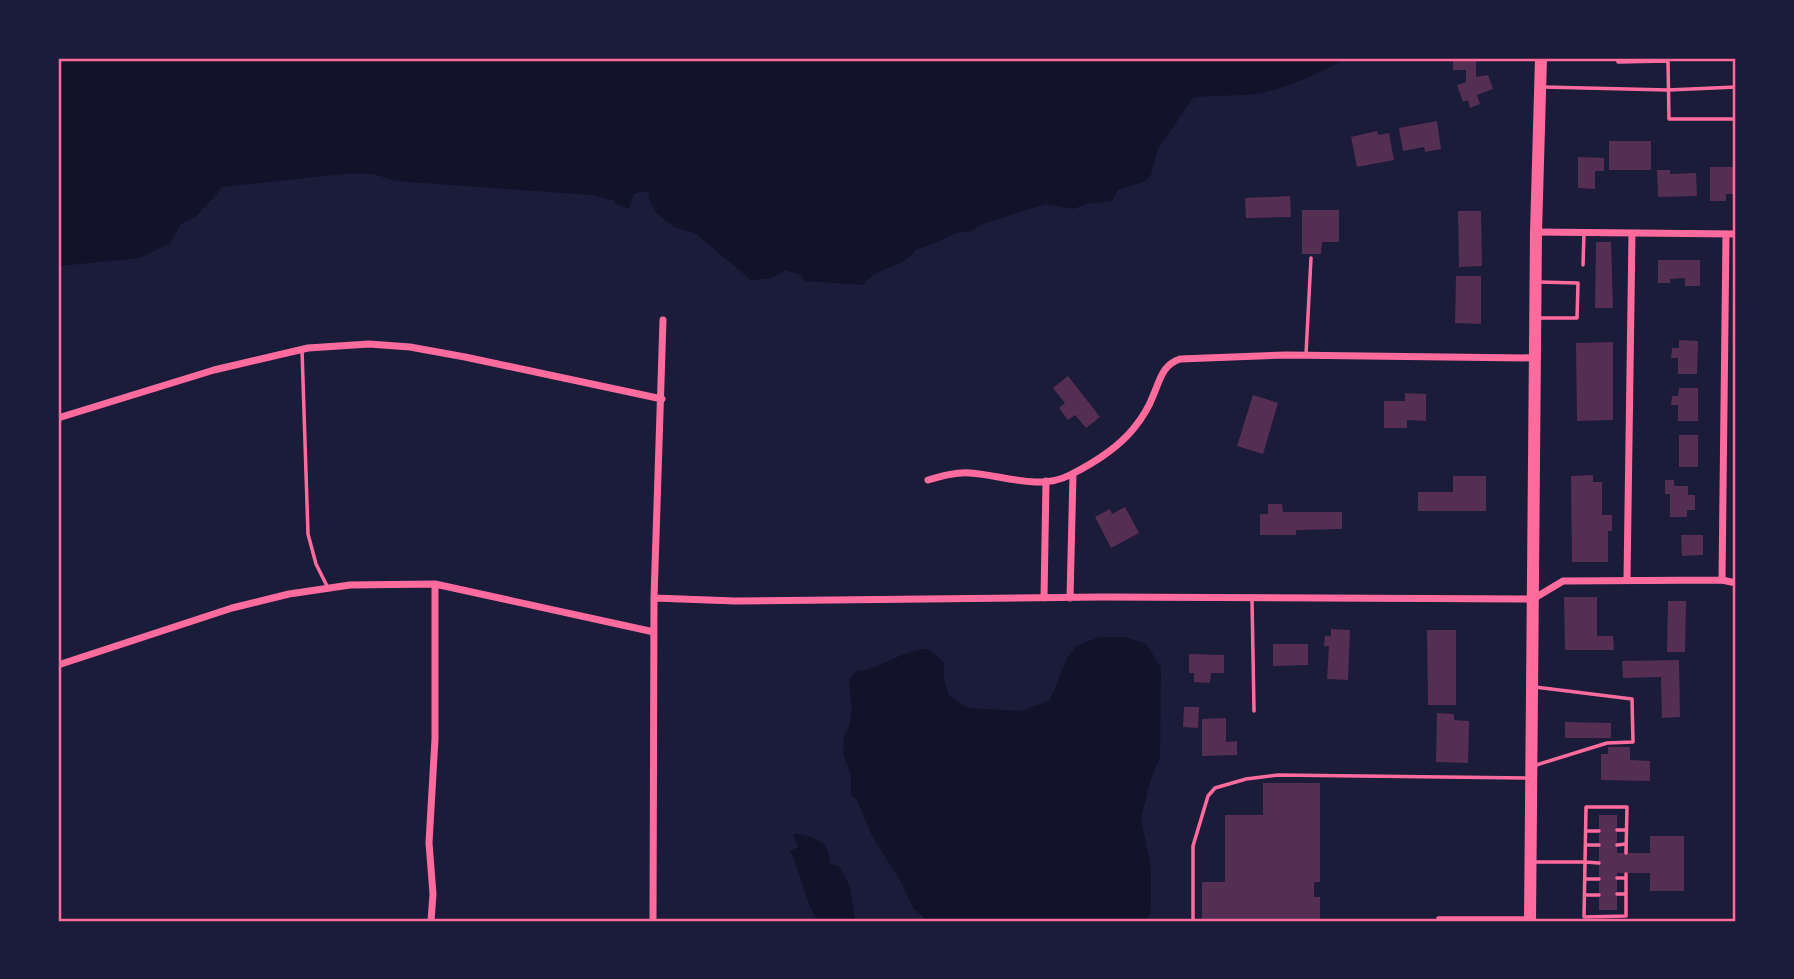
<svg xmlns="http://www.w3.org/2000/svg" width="1794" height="979" font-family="'Noto Sans',sans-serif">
  <rect width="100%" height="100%" fill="#1b1b3a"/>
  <!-- water -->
  <path fill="#12122b" d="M58 58H1347C1320 73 1290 87 1260 93 1238 97 1215 94 1193 98L1158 149 1151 175 1144 182 1118 190 1112 201 1086 204 1073 209 1046 204 985 223 971 231 955 233 938 242 915 250C905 268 878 265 863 285L805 281 800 275 785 270 772 278 751 280 695 233 674 227 656 213 649 199V193L642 191 634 194 629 208 617 205 613 200 591 195 396 181 373 174H344L221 187 217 194 195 217 181 224 170 243 140 258 58 266Z
    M1100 637H1124L1146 644 1161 667 1160 757 1151 779 1141 819 1151 868V911L1147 921H928L913 908 900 880 873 838 857 800 851 796V775L843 753 844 735 850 725 852 709 849 680 857 671C879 671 914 642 932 651 936 654 940 660 944 663V679L949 695 968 708 1022 711 1050 700 1067 658 1076 646Z
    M793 834C812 835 831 841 829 863L840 867 850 887 855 921H818C804 900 802 874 790 851L798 847Z"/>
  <!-- building -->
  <path fill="#542f53" d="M1453 58H1476V77L1488 75 1493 89 1477 95 1480 104 1470 108 1468 100 1463 102 1457 85 1466 82V70H1453Z
    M1437 121 1441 149 1425 152 1424 147 1403 151 1399 128Z
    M1377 131 1378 135 1389 133 1394 160 1357 167 1351 137Z
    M1609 141H1651V170H1609Z
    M1578 157 1604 158V171H1595V189L1578 188Z
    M1710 167H1736V194H1726V201H1710Z
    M1657 170H1670V174L1696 173 1697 196 1658 197Z
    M1290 196 1291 217 1246 218 1245 198Z
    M1302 210H1339V242H1322L1321 254H1302Z
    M1458 211H1481L1482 266 1459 267Z
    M1596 242H1611L1613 308H1595Z
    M1658 260H1700V286H1685V278L1670 279V283H1658Z
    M1456 276H1481V324L1455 323Z
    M1679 340 1698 341 1697 374H1678V358H1671L1672 348H1679Z
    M1613 342V420L1577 421 1576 343Z
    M1068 376 1100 417 1086 428 1075 415 1068 420 1059 408 1065 403 1053 388Z
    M1679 388H1698V421H1678V405H1671L1672 396H1678Z
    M1405 393 1426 394V421L1407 420V428H1384V401H1405Z
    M1253 395 1278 403 1263 454 1237 446Z
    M1679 435H1698V467H1679Z
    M1593 475V482H1602V515H1612V531H1608V562H1572L1571 476Z
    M1453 476H1486V511H1418V492H1453Z
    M1665 480H1674V486H1688V495H1695V510H1687V517H1670V494H1665Z
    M1268 504H1282L1283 512H1342V529L1296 530V535H1260V514H1268Z
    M1125 507 1139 533 1111 548 1095 517 1110 509 1112 514Z
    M1681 535H1703V555L1682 556Z
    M1564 597H1597V636H1613L1614 650H1565Z
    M1668 601H1686L1685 652H1667Z
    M1331 629 1350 630 1348 680 1327 679 1329 646H1324L1325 636H1331Z
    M1427 630H1456V705H1428Z
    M1273 644H1308V665L1273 666Z
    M1189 654 1224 655V673H1211L1210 683 1194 682V673H1189Z
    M1679 660 1680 717 1662 718 1661 677 1623 678 1622 661Z
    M1184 707H1199L1198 728 1183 727Z
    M1437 713 1454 714V720L1469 721 1468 763 1436 762Z
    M1226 718V742L1237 741V755L1202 756V719Z
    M1565 722 1611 723V738H1565Z
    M1608 747H1630V760L1650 761V781L1601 780V754H1608Z
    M1263 783H1320V882H1314V897H1320V921H1202V882H1225V815H1263Z
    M1599 815H1617V853H1650V836H1684V891H1650V873H1617V910H1599Z"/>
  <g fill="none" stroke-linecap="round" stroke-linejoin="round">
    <!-- service -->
    <path stroke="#ff6b9d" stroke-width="3.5" d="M1618 58V62L1668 61 1669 119H1736
      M1543 87 1668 90 1736 87
      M1583 265 1584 232
      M1538 318H1577L1578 283 1538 282
      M302 350 308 534 316 564 327 586
      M1306 354 1311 258
      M1252 599 1254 711
      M1533 766 1607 743 1633 742 1632 699 1535 687
      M1617 830H1626
      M1586 831H1599
      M1586 845H1599
      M1617 845 1626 844
      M1533 862H1585L1586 807H1627L1626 853
      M1599 863 1585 862 1584 917 1626 916V874
      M1617 878H1626
      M1585 879H1599
      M1617 894H1626
      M1585 895H1599
      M1438 918H1527
      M1193 921V846L1208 796 1215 788 1246 779 1278 775 1529 778"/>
    <!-- minor -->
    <path stroke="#ff6b9d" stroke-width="7" d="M1536 232 1736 234
      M58 418 214 370 308 348 369 344 410 347 465 357 662 399
      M928 480C942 476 956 472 970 473 1002 475 1039 491 1070 475 1094 463 1118 448 1134 428 1142 418 1149 407 1153 396 1160 380 1162 365 1180 359L1286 355 1535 358
      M1627 579 1632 233
      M1722 580 1726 234
      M654 598 735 601 1101 597 1533 599 1563 581 1722 580 1736 583
      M1044 598 1046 481
      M1070 598 1073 474
      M58 665 232 608 289 594 350 585 435 584 654 632
      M431 921 433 894 429 843 435 739V584
      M653 921 654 598 663 320"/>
    <!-- primary -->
    <path stroke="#ff6b9d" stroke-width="12" d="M1530 921 1536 232 1541 58"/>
  </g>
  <!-- border -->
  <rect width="1794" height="979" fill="none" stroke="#1b1b3a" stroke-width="119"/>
  <rect x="60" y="60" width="1674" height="860" fill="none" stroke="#ff6b9d" stroke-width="2.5"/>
</svg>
